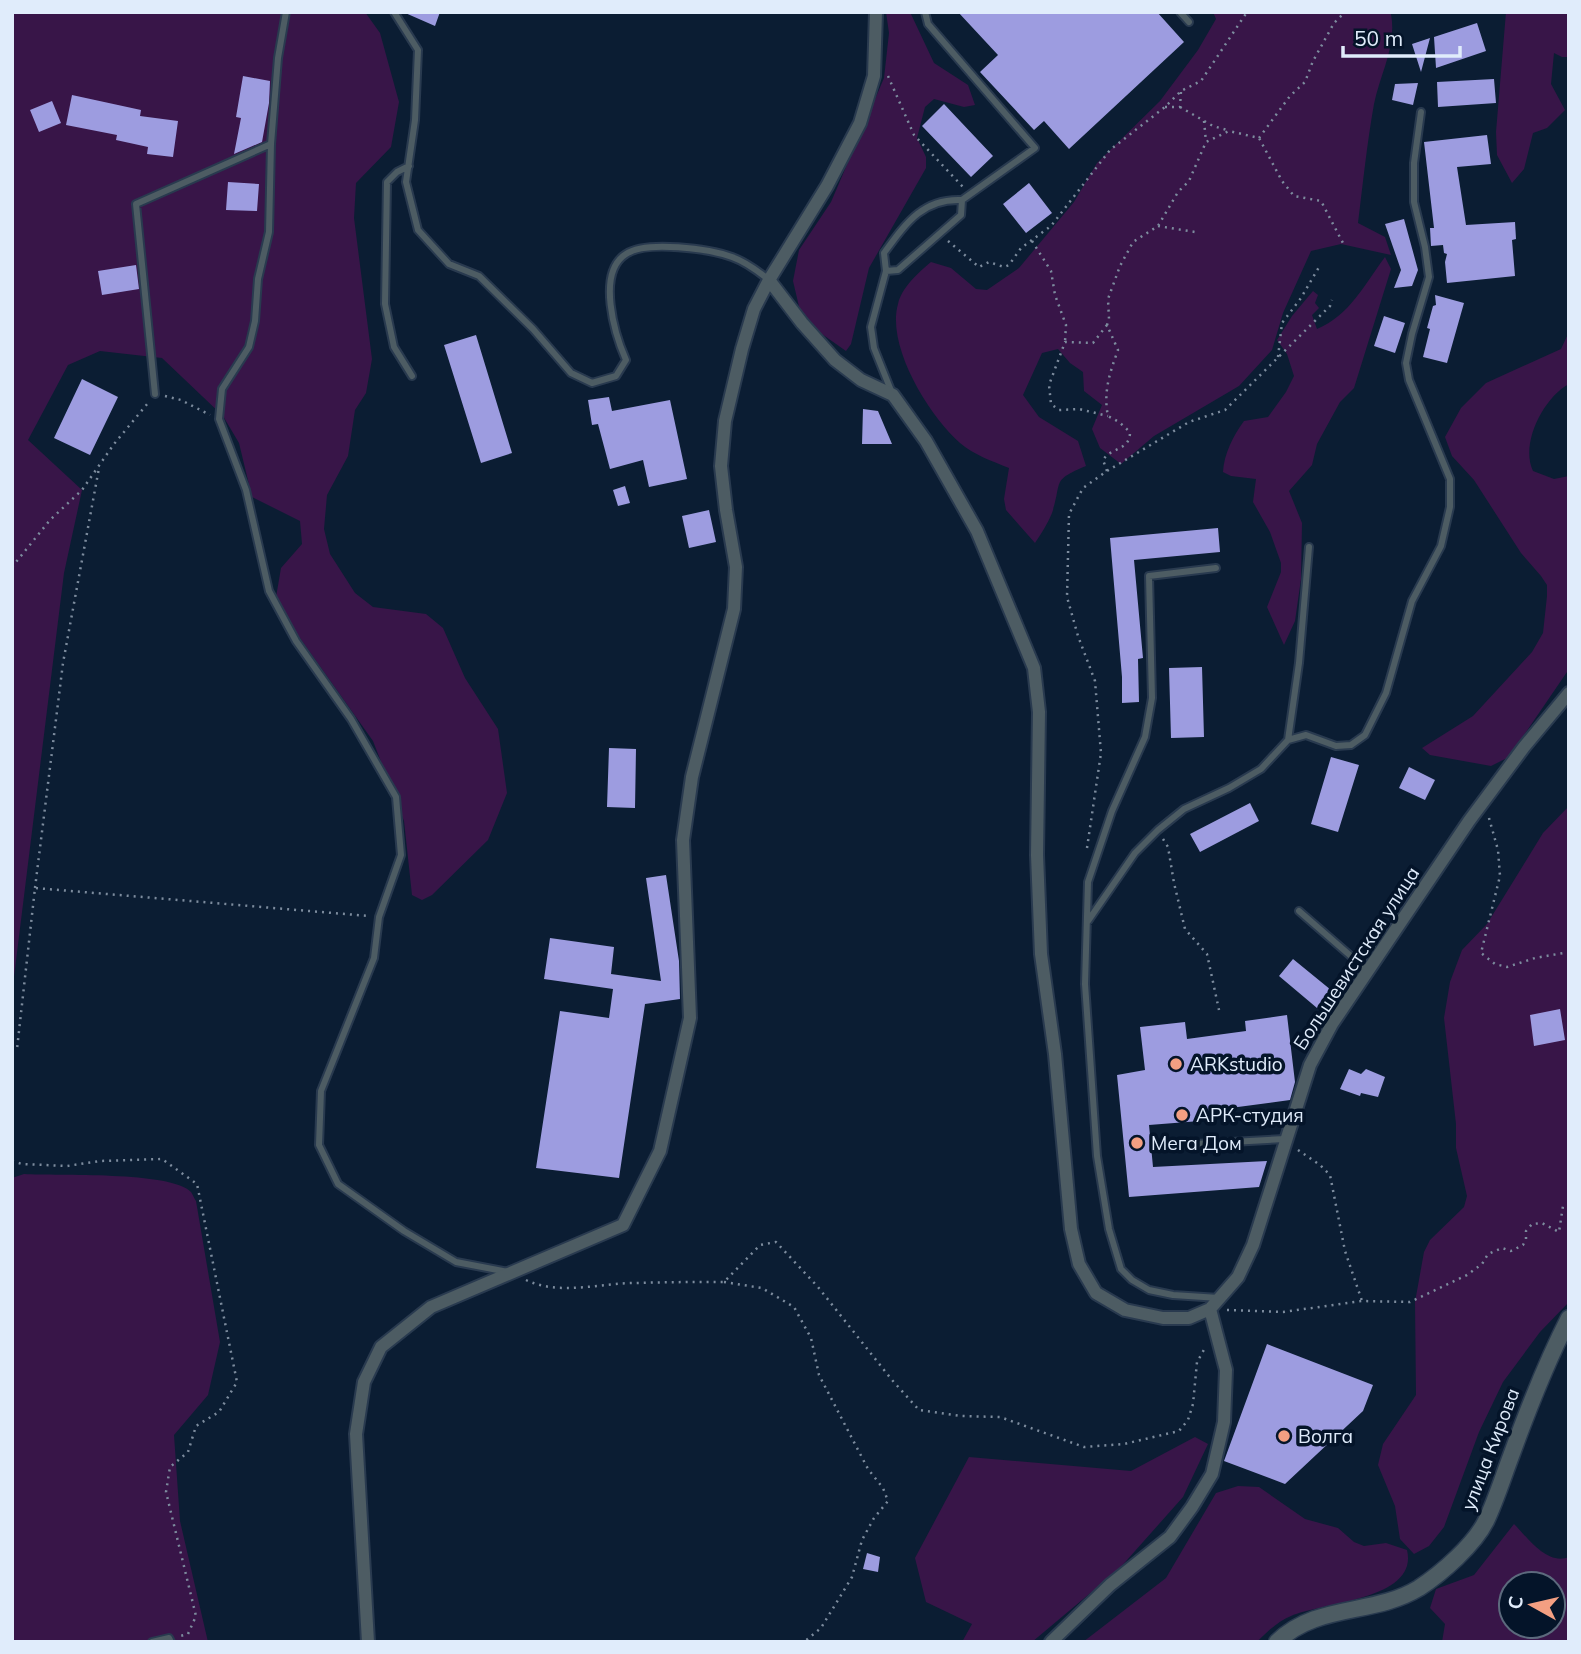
<svg xmlns="http://www.w3.org/2000/svg" width="1581" height="1654" font-family="Mulish,sans-serif">
  <rect width="100%" height="100%" fill="#0b1d33"/>
  <!-- green -->
  <path fill="#381548" fill-rule="evenodd" d="M12 12H365L380 33 399 102 391 147 356 183 354 218 372 359 366 393 355 410 348 456 327 495 324 529 330 554 355 593 373 607 426 614 443 628 465 678 498 729 507 793 488 840 432 895 422 900 412 895 404 821 373 741 275 603 281 568 302 544 300 521 252 497 239 443 223 416 162 358 100 351 68 365 28 440 82 490 64 573 12 993Z
    M886 12H910L934 63 968 85 975 105 964 107 934 99 925 107 917 138 926 157V168L869 268 851 344 846 351 809 325 801 315 793 281 799 250 831 202 884 78 889 33Z
    M1213 12H1388L1391 14C1397 46 1380 74 1374 104 1367 143 1363 183 1358 223L1385 237 1391 255 1341 244 1311 251 1283 313 1272 350 1239 386 1154 436 1121 464 1100 448 1092 429 1102 405 1084 391 1083 372 1070 363 1058 349 1042 353 1023 395 1039 417 1078 441 1086 466C1050 481 1063 481 1052 513 1048 523 1041 534 1035 543L1006 510 1004 499 1009 468C992 461 974 455 960 443 929 416 886 346 898 304 902 287 918 273 931 262L951 268 976 289 987 290 1019 268 1074 202 1097 163 1160 101 1198 50 1216 19Z
    M1506 12H1569V57H1562L1554 53 1551 84 1565 110 1547 128 1533 133 1524 169 1512 183 1497 155 1496 132Z
    M1385 257 1391 269 1354 388 1340 402 1317 444 1312 465 1289 491 1302 523 1301 579 1295 621 1284 645 1267 607 1281 572V563L1270 532 1253 502 1256 479 1231 476 1223 472C1224 454 1233 436 1244 421L1268 417 1286 392 1294 376 1287 354 1277 340 1292 316 1313 291 1318 295 1315 303 1319 308 1312 315 1317 329C1349 316 1365 284 1385 257Z
    M1569 332V384C1543 398 1520 444 1533 471L1554 479 1569 476V669L1509 757 1491 766 1430 755 1422 748 1473 716 1532 652 1543 633 1547 596V585L1541 576 1521 553 1474 480 1452 456 1445 437 1461 408 1486 383 1561 349Z
    M1569 806V1302L1540 1332 1503 1382 1479 1432 1444 1527 1429 1546 1414 1554 1400 1539 1395 1506 1378 1465 1383 1444 1416 1395 1415 1302 1424 1252 1430 1240 1464 1207 1467 1196 1456 1148V1124L1444 1018 1450 982 1462 950 1487 924 1543 833Z
    M24 1174C57 1176 171 1171 191 1192 192 1193 195 1200 196 1201L220 1342 208 1395 174 1435 180 1521 208 1642H12V1178Z
    M1195 1437 1208 1444 1183 1497 1119 1569 1032 1642H962L972 1624 926 1602 915 1558 969 1457 1131 1471Z
    M1238 1486 1259 1487 1305 1519 1338 1528 1354 1542 1364 1546 1386 1543 1407 1550C1419 1600 1322 1602 1291 1616 1277 1622 1268 1631 1257 1642H1083L1166 1578 1216 1493Z
    M1514 1524C1527 1537 1547 1566 1569 1557V1642H1442L1445 1624 1430 1608 1436 1589 1474 1575ZM1511 1584H1553V1626H1511Z"/>
  <!-- building -->
  <path fill="#9d9ce0" d="M403 12H440L435 26Z
    M958 12H1157L1184 42 1069 149 1044 121 1034 130 980 72 998 55Z
    M1477 23 1486 51 1436 68 1434 37Z
    M1430 38 1421 72 1412 44Z
    M243 76 270 81 269 103 262 142 234 154 241 118 236 117Z
    M1494 79 1496 103 1438 107 1437 82Z
    M1418 83 1413 105 1392 100 1395 84Z
    M72 95 141 110 140 116 178 121 173 157 147 154 148 147 116 140 117 135 66 125Z
    M52 101 61 123 39 132 30 110Z
    M944 104 993 156 971 177 922 126Z
    M1487 135 1491 164 1457 167 1466 225 1515 222 1516 239 1512 240 1515 276 1447 283 1445 262 1447 254 1444 253 1443 245 1431 246 1430 228H1434L1424 142Z
    M228 182 259 184 257 211 226 210Z
    M1029 183 1052 213 1026 233 1003 204Z
    M1404 219 1418 270 1412 286 1394 288 1401 270 1385 224Z
    M136 265 139 289 102 295 98 271Z
    M1435 295 1464 303 1447 363 1423 357 1430 329 1427 328 1433 306 1436 305Z
    M1384 316 1405 323 1395 353 1374 346Z
    M476 335 512 453 481 463 444 345Z
    M82 379 118 397 90 455 54 438Z
    M609 397 612 411 670 400 687 479 649 487 643 460 610 469 598 424 592 425 588 400Z
    M863 409 878 411 892 444H862Z
    M625 486 630 503 618 506 613 490Z
    M709 510 716 542 689 548 682 516Z
    M1218 528 1220 552 1134 560 1143 658 1138 659 1139 702 1122 703V677L1110 538Z
    M1202 667 1204 737 1171 738 1169 668Z
    M609 748 636 749 635 808 607 807Z
    M1331 757 1359 765 1338 832 1311 824Z
    M1409 767 1435 780 1425 800 1399 788Z
    M1250 803 1259 821 1200 852 1190 834Z
    M666 875 679 961 680 999 645 1004 619 1178 536 1168 560 1011 609 1018 613 989 544 979 550 938 614 947 611 974 661 981 646 878Z
    M1293 959 1331 990 1317 1008 1279 976Z
    M1560 1009 1565 1040 1534 1046 1530 1015Z
    M1287 1015 1295 1082 1290 1100 1200 1112V1121L1149 1125 1153 1167 1267 1161 1259 1187 1129 1197 1117 1075 1145 1070 1140 1027 1185 1022 1187 1039 1246 1031 1245 1021Z
    M1349 1069 1361 1074 1366 1069 1385 1077 1378 1097 1361 1093 1360 1096 1340 1089Z
    M1267 1344 1373 1385 1363 1411 1285 1484 1224 1461Z
    M867 1553 880 1557 878 1572 863 1569Z"/>
  <g fill="none" stroke-linecap="round" stroke-linejoin="round">
    <!-- service casing -->
    <g stroke="#293a4f" stroke-width="10">
      <path id="service" d="M286 12 278 58 271 144 269 232 258 279 255 321 249 347 222 389 219 419 246 490 269 591 296 641 351 719 396 797 401 855 379 917 374 958 321 1091 319 1145 338 1184 404 1231 456 1262 508 1272
        M394 12 418 50 415 120 406 182 418 230 449 264 479 276 533 329 571 373 592 383 616 376 626 360C615 335 596 273 626 254 646 240 710 249 732 257 746 262 758 271 769 280
        M925 12 928 24 1035 148 962 200
        M1180 12 1189 22
        M409 166 397 172 387 182 385 304 394 347 412 376
        M886 271 898 270 961 215 962 200C923 198 906 223 884 253L886 271 871 327 874 348 892 393
        M155 394 136 204 271 144
        M1216 568 1149 576 1152 698 1145 737 1112 811 1088 882 1085 984 1097 1156 1109 1229 1121 1269 1132 1280 1149 1290 1173 1295 1219 1298
        M1288 740 1306 735 1336 746 1351 745 1365 735 1386 693 1412 601 1441 546 1450 507V479L1409 380 1406 363 1412 334 1429 277 1425 247 1414 202V163L1421 112
        M1299 911 1368 971
        M1088 921 1135 853 1158 830 1184 809 1229 788 1261 769 1288 740 1299 663 1309 547
        M1177 1145 1285 1139
        M152 1642 169 1638 171 1642"/>
    </g>
    <!-- minor casing -->
    <g stroke="#293a4f" stroke-width="16">
      <path id="minor" d="M769 280 802 323 835 360 861 380 893 395 926 441 977 531 1034 668 1039 712 1037 855 1041 954 1055 1054 1071 1229 1079 1264 1096 1293 1125 1310 1163 1318H1189L1210 1309 1238 1277 1253 1245 1310 1065 1332 1024 1469 821 1524 747 1569 693
        M368 1642 356 1434 364 1382 381 1347 431 1307 623 1225 660 1151 690 1018 683 840 692 777 734 609 736 567 726 510 721 466 725 421 742 349 754 309 769 280 827 186 860 123 874 76 876 12
        M1051 1642 1110 1585 1170 1537 1192 1507 1212 1474 1224 1422 1226 1370 1210 1309"/>
    </g>
    <!-- tertiary casing -->
    <g stroke="#293a4f" stroke-width="19">
      <path id="tertiary" d="M1277 1642C1317 1603 1373 1616 1419 1588 1442 1573 1474 1545 1486 1521 1496 1500 1503 1477 1511 1456 1528 1409 1546 1363 1569 1318"/>
    </g>
    <!-- path -->
    <path stroke="#7d8c9e" stroke-width="2.5" stroke-dasharray="2 5" stroke-linecap="butt" d="M888 76 914 135 963 187
      M1165 107H1180L1181 91
      M1180 107 1213 126 1227 130
      M1204 121 1206 142
      M1259 138 1290 96 1305 82 1313 61 1334 23 1345 12
      M1158 226 1195 232
      M948 241 979 267 989 262 1004 267 1009 265 1021 248 1051 226 1110 150 1165 107 1181 91 1201 81 1247 12
      M1032 241 1051 271 1055 295 1066 325 1065 342
      M1107 325 1093 343 1065 342 1049 385 1051 404 1059 410 1079 409 1108 416
      M1278 357 1282 323 1301 298 1319 267
      M165 396 181 400 210 415
      M1107 471 1103 460C1111 447 1130 451 1130 432L1119 422 1108 416C1103 392 1110 372 1118 350L1107 325 1109 319 1108 299 1120 266 1133 242 1158 226 1178 192 1189 181 1206 142 1229 131 1259 138 1282 181 1294 196 1321 201 1344 245
      M12 567 50 520 82 490 114 444 148 403
      M1489 818 1498 850 1500 876 1481 953 1495 964 1507 967 1535 958 1569 952
      M1163 839 1168 847 1174 883 1185 929 1207 954 1219 1010
      M1087 848 1101 753 1095 681 1078 636 1067 597 1069 514 1083 488 1107 471 1189 422 1225 410 1330 306 1332 300
      M35 888 63 663 99 468
      M12 1049H17L35 888 369 916
      M1298 1150 1320 1165 1330 1175 1345 1251 1362 1301
      M12 1161 22 1164 67 1166 100 1161 162 1159 197 1184 237 1382 219 1412 196 1426 188 1452 170 1467 166 1492 196 1616 188 1634 180 1636
      M526 1280C559 1296 601 1283 635 1283 665 1282 694 1282 724 1282L760 1245 776 1242 818 1287 892 1380 919 1410 961 1416 1000 1417 1084 1447 1124 1444 1179 1431 1188 1420 1193 1404 1197 1362 1205 1348
      M724 1282 762 1288 794 1307 811 1338 819 1375 868 1469 883 1488 888 1501 874 1518 862 1540 852 1577 821 1628 804 1642
      M1227 1310 1283 1312 1362 1301 1410 1302 1467 1275 1482 1264 1488 1254 1502 1248 1511 1251 1523 1245 1526 1239V1231L1532 1224 1542 1223 1559 1232 1563 1206 1569 1205"/>
    <!-- service -->
    <use href="#service" stroke="#4d5c63" stroke-width="6"/>
    <!-- minor -->
    <use href="#minor" stroke="#4d5c63" stroke-width="12"/>
    <!-- tertiary -->
    <use href="#tertiary" stroke="#4d5c63" stroke-width="16"/>
  </g>
  <!-- markers -->
  <g fill="#f39f82" stroke="#041429" stroke-width="2.5">
    <circle cx="1176" cy="1064" r="7"/>
    <circle cx="1182" cy="1115" r="7"/>
    <circle cx="1137" cy="1143" r="7"/>
    <circle cx="1284" cy="1436" r="7"/>
  </g>
  <g text-anchor="middle" stroke-width="7" stroke-linejoin="round" paint-order="stroke">
    <!-- street labels -->
    <g font-size="19" fill="#e0ecfb" stroke="#041429">
      <text transform="translate(1356 958) rotate(-57)" y="7">Большевистская улица</text>
      <text transform="translate(1490 1449) rotate(-69)" y="7">улица Кирова</text>
    </g>
    <!-- poi labels -->
    <g font-size="19" fill="#e0ecfb" stroke="#041429" text-anchor="start">
      <text x="1190" y="1071">ARKstudio</text>
      <text x="1196" y="1122">АРК-студия</text>
      <text x="1151" y="1150">Мега Дом</text>
      <text x="1298" y="1443">Волга</text>
    </g>
  </g>
  <!-- border -->
  <rect width="1581" height="1654" fill="none" stroke="#e0ecfb" stroke-width="28"/>
  <!-- north arrow -->
  <g transform="translate(1532 1605) rotate(278)"><circle r="33" fill="#041429" stroke="#5c6a7d" stroke-width="2"/>
  <path d="M0-5L12 26L0 18L-12 26Z" fill="#f39f82"/>
  <text y="-10" font-size="19" font-weight="bold" text-anchor="middle" fill="#e0ecfb">С</text>
  </g>
  <!-- scale -->
  <path d="M1343 46v10h117v-10" fill="none" stroke="#e0ecfb" stroke-width="3.5"/>
  <text x="1354" y="46" font-size="21" fill="#e0ecfb" stroke="#041429" stroke-width="5" paint-order="stroke">50 m</text>
</svg>
